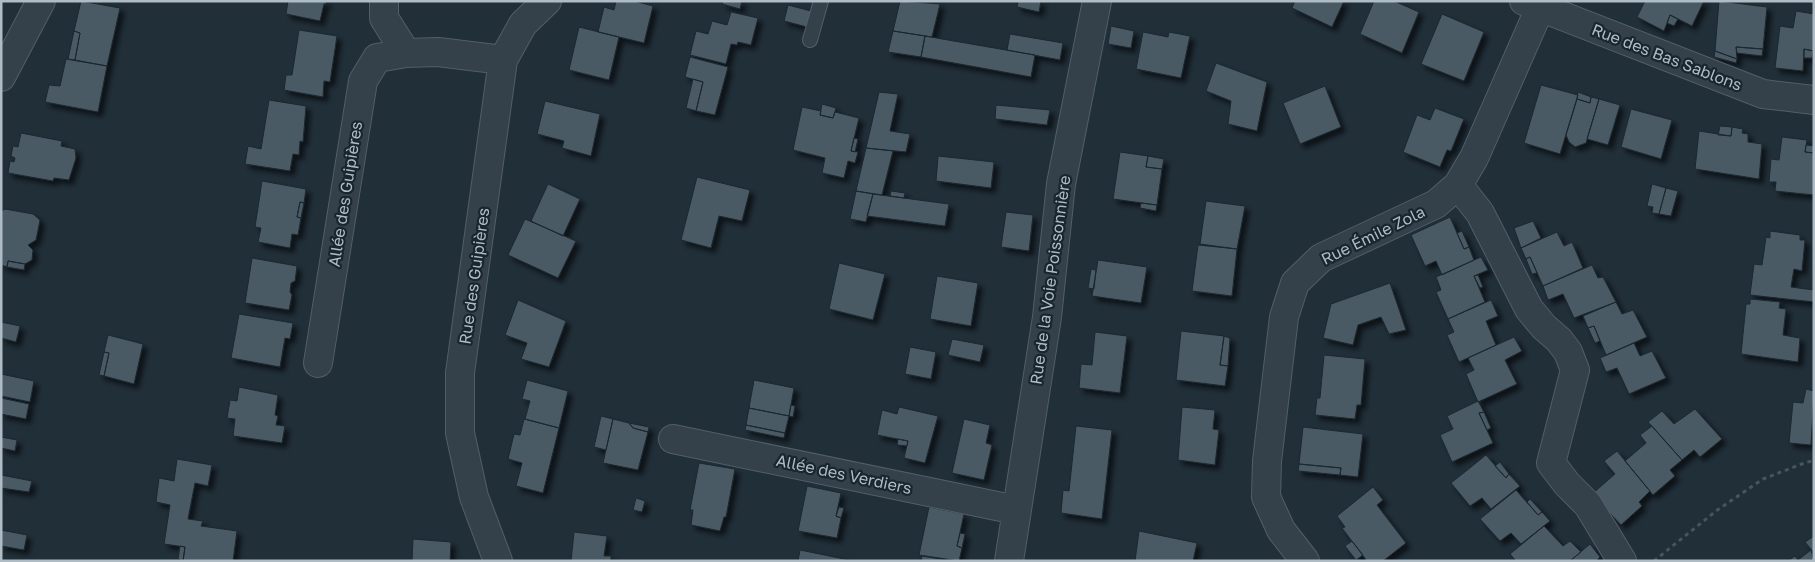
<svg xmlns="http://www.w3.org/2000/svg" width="1815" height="562" font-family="'Golos Text',sans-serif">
  <defs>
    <filter id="shadow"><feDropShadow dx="4.5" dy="4.5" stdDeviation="2.5" flood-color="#0009"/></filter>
  </defs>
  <rect width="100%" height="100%" fill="#212f39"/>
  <!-- building -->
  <path fill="#495a65" stroke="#1c2830" filter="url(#shadow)" d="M81 1 120 8 107 66 75 60 80 33 74 31Z
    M288 1H327L326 4H324L320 21 286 14Z
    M616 1H634L653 6 644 43 598 32 604 7 614 10Z
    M723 1H742L740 9 722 4Z
    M900 1 940 4 932 37 893 31Z
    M1018 1H1041L1039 12 1017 7Z
    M1295 1H1344L1332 27 1292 8Z
    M1374 1H1394L1419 12 1402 53 1360 34Z
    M1704 1 1692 26 1670 15 1664 31 1637 17 1645 1Z
    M1719 1 1767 7 1763 49 1736 47 1737 59 1715 51Z
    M788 5 811 11 807 27 784 21Z
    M1796 11 1814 14V51L1804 49 1803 71 1775 68 1780 26 1793 28Z
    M731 12 758 18 751 45 738 42 737 45 731 44 726 64 690 55 696 31 708 34 712 21 727 25Z
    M1442 14 1484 32 1464 81 1421 64Z
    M1670 15 1678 19 1674 26 1667 23Z
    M1111 26 1134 31 1131 48 1108 44Z
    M579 27 619 37 609 80 569 70Z
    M299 30 337 36 330 82 324 81 323 97 284 90 286 75H292Z
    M74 31 80 33 75 60 68 59Z
    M893 31 925 36 921 57 888 52Z
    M1143 32 1168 37 1169 32 1190 36 1181 78 1136 69Z
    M1010 34 1063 43 1060 60 1007 50Z
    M925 36 1035 55 1031 77 921 57Z
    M1736 47 1763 49 1762 56 1737 53Z
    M1804 49 1813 51 1812 58H1804Z
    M1715 51 1737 59 1736 63 1714 57Z
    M690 57 728 67 715 115 696 111 703 82 685 77Z
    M66 59 107 66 98 112 45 102 49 85 60 86Z
    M1216 63 1267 82 1257 131 1228 124 1231 101 1206 91Z
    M693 79 703 82 696 111 686 108Z
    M1541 85 1578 95 1560 154 1524 143Z
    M1325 86 1341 127 1300 144 1283 103Z
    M879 92 898 94 890 131 910 134 906 152 866 148Z
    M1578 92 1591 97 1590 103 1577 99Z
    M1591 97 1599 99 1586 143 1575 147 1569 142 1566 135 1577 99 1590 103Z
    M1599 99 1620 105 1608 145 1587 139Z
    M269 100 306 106 303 142 300 141 299 155 293 154 290 171 245 164 248 146 261 149Z
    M545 101 600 114 591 156 562 148 564 141 537 134Z
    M822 104 836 108 833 118 820 115Z
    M996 105 1050 110 1047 125 995 119Z
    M802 107 821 111 820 115 833 118 835 112 859 118 851 151 858 152 855 163 848 161 844 178 822 173 825 158 793 150Z
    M1435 108 1464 119 1451 151 1447 150 1440 167 1403 152 1417 115 1430 120Z
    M1631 109 1672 120 1661 159 1621 147Z
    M1720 126 1732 127 1731 136 1718 135Z
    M1732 127 1743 129 1742 133 1748 134V142L1762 144 1759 179 1695 169 1699 131 1731 136Z
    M21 133 62 141 61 146 75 149 76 158 69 180 54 178 53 181 8 173 10 161 14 162 15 158 11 156 13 146 18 147Z
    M1782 137 1807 140 1805 152 1814 153V195L1775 191 1776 182H1769L1771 159 1779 160Z
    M854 138 858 139 855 152 851 151Z
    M1806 145 1814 146V153L1805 152Z
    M866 148 893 151 882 195 856 191Z
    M1120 152 1148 156 1146 167 1162 169 1157 205 1113 199Z
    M938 156 994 162 991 188 936 181Z
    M1148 156 1164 159 1162 169 1146 167Z
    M697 177 750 190 742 221 719 216 711 248 681 240Z
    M262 181 306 189 304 203 300 202 297 217 301 218 298 235 292 234 290 248 258 242 261 228 255 227Z
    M548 184 580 199 563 236 531 221Z
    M1652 184 1666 188 1659 214 1652 213 1653 207 1647 206Z
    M1666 188 1678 191 1671 216 1659 214Z
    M856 191 873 194 866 222 850 219Z
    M891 191 905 193 904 198 890 196Z
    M873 194 949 204 945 226 867 216Z
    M1206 201 1245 206 1237 249 1200 244Z
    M300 202 304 203 301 218 297 217Z
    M1141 203 1157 205 1156 211 1140 208Z
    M5 209 33 214 40 220 36 240 28 245 33 250 32 260 25 264 8 261 7 267 1 265V211Z
    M1006 212 1033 215 1029 251 1001 247Z
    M1450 217 1464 249 1469 247 1474 260 1442 275 1436 261 1425 266 1411 235Z
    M525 219 576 241 558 278 508 255Z
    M1533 221 1541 238 1521 248 1514 228Z
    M1462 231 1469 247 1464 249 1457 233Z
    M1770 231 1800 235V240H1805L1802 271 1794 269 1791 287 1814 290V302L1750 295 1754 264 1762 265 1766 237 1770 238Z
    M1557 232 1564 246 1572 242 1583 268 1543 286 1530 257 1526 259 1521 248Z
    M1198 245 1237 249 1232 296 1192 291Z
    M1481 257 1488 270 1474 276 1485 302 1448 319 1436 292 1441 290 1436 277Z
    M1530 257 1537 273 1532 274 1526 259Z
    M252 258 297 266 295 281 291 283 290 292 292 295 289 310 245 303Z
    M1098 260 1147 267 1141 303 1092 296Z
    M8 261 25 264 24 270 7 267Z
    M839 263 885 274 873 320 829 309Z
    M1592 265 1598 278 1603 277 1616 302 1574 318 1563 294 1548 300 1543 286Z
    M1091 269 1096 270 1094 289 1088 288Z
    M1478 275 1483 287 1480 288 1474 276Z
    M937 276 978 283 971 326 930 319Z
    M1390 283 1406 330 1389 334 1381 317 1358 325 1353 345 1323 338 1331 304Z
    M1750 299 1780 302 1779 308 1786 309 1783 335 1800 338 1798 362 1741 354 1746 304H1750Z
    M518 300 566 321 549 367 521 359 527 343 505 335Z
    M1491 300 1498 316 1486 321 1496 345 1459 362 1447 335 1454 332 1448 319Z
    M1616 302 1622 314 1633 310 1647 337 1606 355 1594 326 1588 328 1583 316Z
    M239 314 293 323 290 339 285 338 280 367 231 358Z
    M1 322 20 326 16 342 1 338Z
    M1594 326 1600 341 1595 343 1588 328Z
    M1181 331 1224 336 1220 365 1228 366 1225 386 1176 380Z
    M1095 332 1127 336 1120 393 1079 388 1081 364 1092 365Z
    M108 335 143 344 134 384 104 376 109 353 104 352Z
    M1224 336 1230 338 1228 366 1220 365Z
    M1514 337 1522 351 1505 360 1517 384 1478 402 1466 374 1474 370 1468 358Z
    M952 339 984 345 980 362 948 355Z
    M1634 343 1640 356 1652 351 1666 378 1629 394 1617 368 1606 372 1600 358Z
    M910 347 936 352 931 379 905 374Z
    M104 352 109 353 104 376 99 375Z
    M1324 355 1365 359 1361 405H1357L1355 419 1315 415 1317 398H1320Z
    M1 374 34 381 30 402 1 396Z
    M527 380 568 391 559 428 525 419 530 401 522 399Z
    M754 380 794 388 789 416 749 408Z
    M239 387 278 395 275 415 278 416 276 425 285 426 282 443 233 436 235 419 227 418 230 400 237 401Z
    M1806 389 1814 391 1811 445 1789 443 1793 402 1803 403Z
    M1 398 29 404 26 419 1 414Z
    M1478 401 1484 412 1479 413 1493 443 1452 462 1440 435 1453 429 1447 416Z
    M791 405 795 406 793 417 789 416Z
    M899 407 938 416 925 463 904 458 908 441 877 435 882 410 897 414Z
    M1182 407 1215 410 1213 429 1219 430 1215 465 1178 460Z
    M749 408 789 416 785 433 746 425Z
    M1695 409 1722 439 1700 457 1694 450 1682 460 1648 422 1662 411 1674 424Z
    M1484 412 1491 428 1487 430 1479 413Z
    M601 416 613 419 606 450 594 447Z
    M524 419 559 428 543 493 516 486 522 463 508 459 514 434 520 435Z
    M613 419 629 423 633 428 648 432 638 470 603 463Z
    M964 419 990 425 986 443 992 445 984 480 952 473Z
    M629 423 649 427 648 432 633 428Z
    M746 425 785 433 784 438 745 430Z
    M1076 426 1112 430 1102 519 1061 513 1063 490 1069 491Z
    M1652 426 1682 460 1670 470 1675 476 1653 495 1625 461 1646 443 1640 435Z
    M1303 427 1363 434 1358 477 1340 475 1341 468 1299 464Z
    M1 437 17 440 15 451 1 448Z
    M898 439 908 441 907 446 897 445Z
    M1617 451 1650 491 1639 502 1642 506 1621 525 1592 494 1615 474 1604 461Z
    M1486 455 1506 478 1509 474 1520 486 1491 509 1482 498 1470 506 1451 483Z
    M177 459 212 465 208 486 195 483 188 519 203 521 201 526 237 531 233 561H183L185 547 164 544 170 505 156 502 159 478 174 481Z
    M1500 462 1509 474 1506 478 1495 466Z
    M699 463 735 469 726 517H724L720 531 691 525 693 510H690Z
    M1299 464 1341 468 1340 475 1298 471Z
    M1 475 32 481 29 492 1 488Z
    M807 486 841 493 836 516 841 518 837 538 798 531Z
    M1373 487 1383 500 1377 505 1406 543 1383 561H1367L1342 528 1345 527 1337 516Z
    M1516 490 1538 515 1542 512 1550 521 1521 544 1511 533 1500 541 1480 519Z
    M636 498 645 501 642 512 633 510Z
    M1530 499 1542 512 1538 515 1527 502Z
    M839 507 844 508 841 518 836 516Z
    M929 507 964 514 957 546 962 548 959 561 919 555Z
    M1544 526 1563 546 1570 541 1581 552 1570 561H1516L1510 554Z
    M1 530 27 535 24 550 1 546Z
    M1139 531 1197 543 1193 561H1135Z
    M574 532 607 536 604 556H611V561H571Z
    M960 533 965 534 962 548 957 546Z
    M1814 536V553L1805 542Z
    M413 539 451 542 450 561H412Z
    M1352 541 1363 555 1356 560 1345 546Z
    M1590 544 1600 557 1596 561H1570Z
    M180 546 185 547 183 561 178 559Z
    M800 550 854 561H798Z
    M1811 550 1814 561H1788L1795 556 1798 560Z
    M922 556 946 560 921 561Z"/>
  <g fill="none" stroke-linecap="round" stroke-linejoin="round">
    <!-- service casing -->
    <g stroke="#525f67" stroke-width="16">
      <path id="service" d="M810 40 821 1"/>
    </g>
    <!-- minor casing -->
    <g stroke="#525f67" stroke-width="30">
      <path id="minor" d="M384 1V18L406 53 438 52 503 60
        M1524 1 1763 94 1814 100
        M1 77 41 1
        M1458 185 1480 213 1529 309 1544 327 1559 340 1568 352 1575 370 1551 463 1567 484 1588 505 1622 561
        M318 363 363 81 377 58 406 53
        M673 439 1016 510
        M498 561 474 497 460 433V373L503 60 523 24 547 1
        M1009 561 1047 317 1061 184 1097 1
        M1305 561 1281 530 1266 497 1267 461 1284 317 1295 283 1321 258 1436 204 1458 185 1474 158 1543 1"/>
    </g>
    <!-- path -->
    <path stroke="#435958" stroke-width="3" stroke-dasharray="4 4" stroke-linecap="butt" d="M1654 561 1716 511 1763 479 1807 462 1814 461"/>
    <!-- service -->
    <use href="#service" stroke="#35414a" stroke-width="14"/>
    <!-- minor -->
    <use href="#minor" stroke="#35414a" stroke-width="28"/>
  </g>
  <g text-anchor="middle" stroke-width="4.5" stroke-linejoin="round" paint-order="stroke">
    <!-- street labels -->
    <g font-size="16" fill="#afbcc6" stroke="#1a262e">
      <text transform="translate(1667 57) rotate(21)" y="6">Rue des Bas Sablons</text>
      <text transform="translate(345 194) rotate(-81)" y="6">Allée des Guipières</text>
      <text transform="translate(1373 235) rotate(-26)" y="6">Rue Émile Zola</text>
      <text transform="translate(474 276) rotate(-82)" y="6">Rue des Guipières</text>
      <text transform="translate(1050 280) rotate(-82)" y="6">Rue de la Voie Poissonnière</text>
      <text transform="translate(844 474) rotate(12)" y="6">Allée des Verdiers</text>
    </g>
  </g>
  <!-- border -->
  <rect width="1815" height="562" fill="none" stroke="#afbcc6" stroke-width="5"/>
</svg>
